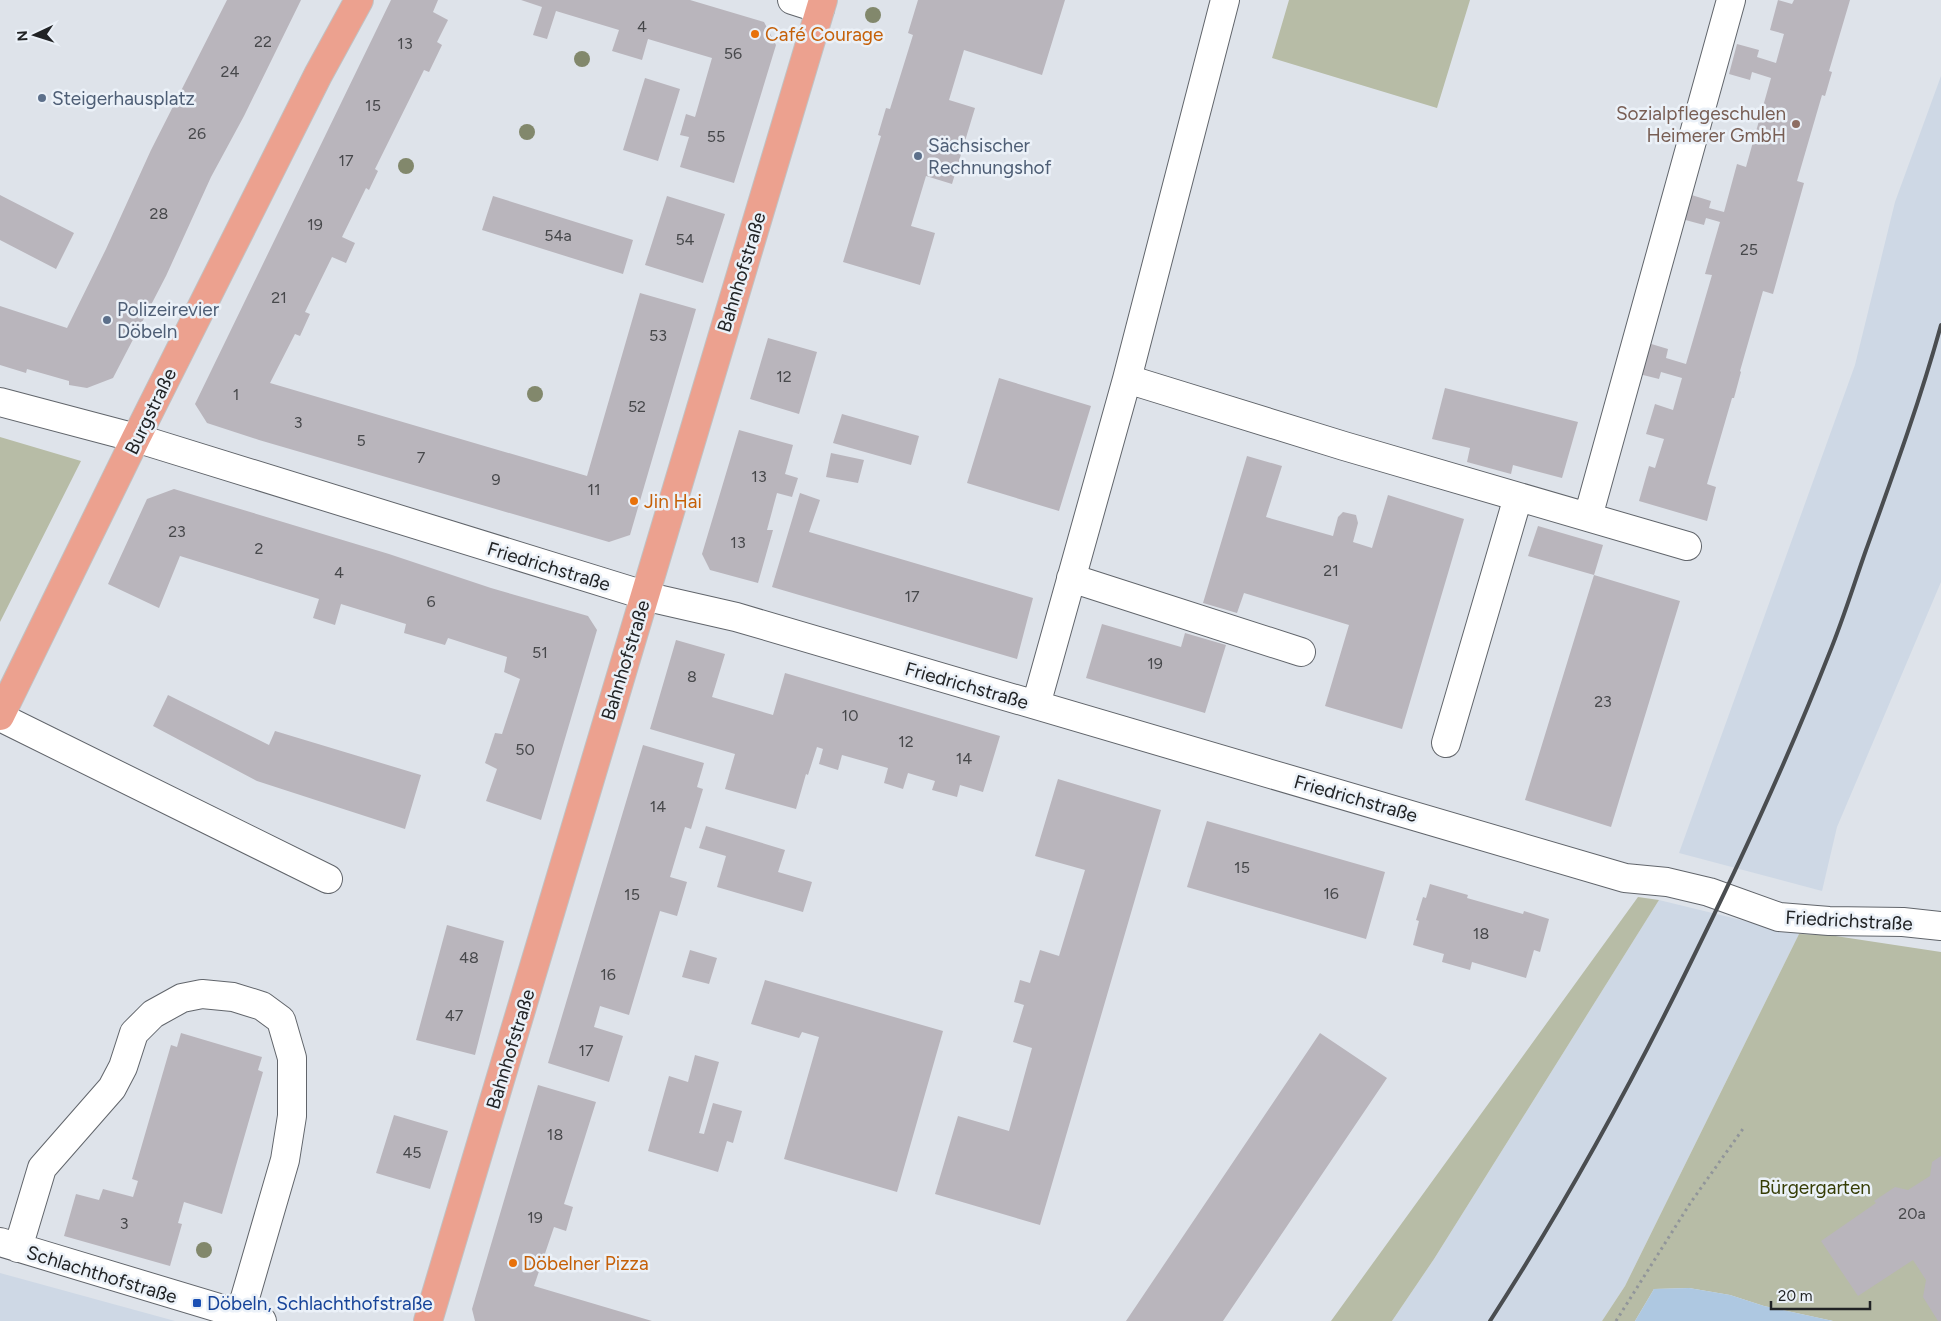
<svg xmlns="http://www.w3.org/2000/svg" width="1941" height="1321" font-family="Figtree,sans-serif">
  <rect width="100%" height="100%" fill="#dee3ea"/>
  <!-- built -->
  <path fill="#ced8e5" d="M1941 76V582L1837 827 1822 891 1679 853 1855 365 1895 202Z
    M1659 900 1799 934 1625 1286 1602 1321H1392L1434 1259Z
    M0 1273 175 1321H0Z"/>
  <!-- green -->
  <path fill="#b7bca6" d="M1289 0H1470L1437 108 1272 58Z
    M0 437 81 461 0 622Z
    M1638 897 1659 900 1434 1259 1392 1321H1331Z
    M1799 934 1829 935 1941 952V1321H1833L1764 1306 1730 1295 1689 1288 1654 1289 1635 1321H1602L1625 1286Z"/>
  <!-- water -->
  <path fill="#aec8e1" d="M1689 1288 1730 1295 1764 1306 1833 1321H1635L1654 1289Z"/>
  <!-- building -->
  <path fill="#b9b5bc" d="M227 0H301L244 116 211 177 166 276 113 378 87 388 69 385V381L27 369 26 373 0 365V306L67 328 106 249 151 150Z
    M391 0H438L433 12 448 20 437 42 442 45 429 72 424 70 375 169 378 171 369 190 366 188 342 237 355 243 346 263 332 257 305 312 310 314 300 336 295 334 270 383 587 476 640 293 696 309 630 535 609 542 259 440 207 423 195 404Z
    M521 0H690L764 22 776 45 734 183 680 167 689 137 680 135 686 114 695 117 712 58 648 39 642 60 612 51 619 30 556 11 547 39 533 35 542 7Z
    M918 0H1065L1042 75 964 50 949 100 975 108 952 184 926 176 911 226 935 233 920 285 843 262 881 136 878 135 886 108 890 109 913 35 908 33Z
    M1778 0 1792 4 1794 0H1850L1829 71 1832 72 1825 96 1822 95 1797 181 1804 183 1773 294 1763 291 1740 371 1741 372 1734 398H1732L1707 484 1716 487 1707 521 1639 501 1649 466 1655 468 1664 439 1646 434 1655 404 1673 410 1682 378 1661 372 1659 379 1639 374 1648 343 1668 349 1666 358 1686 364 1712 275 1705 274 1720 222 1706 218 1704 225 1678 218 1685 193 1711 201 1709 208 1724 212 1737 164 1746 167 1771 78 1752 72 1750 80 1729 74 1737 44 1759 50 1757 57 1776 63 1784 34 1770 30Z
    M645 78 680 89 658 161 623 150Z
    M0 195 74 233 56 269 0 240Z
    M493 196 633 240 623 274 482 230Z
    M667 196 725 214 703 283 645 265Z
    M768 338 817 352 799 414 750 399Z
    M999 378 1091 406 1059 511 967 483Z
    M1445 388 1578 422 1562 478 1513 465 1511 474 1467 462 1470 448 1432 439Z
    M842 414 919 436 911 465 833 443Z
    M739 430 793 445 785 474 798 478 792 497 777 493 767 530H773L758 583 710 570 702 554Z
    M831 453 864 460 858 483 826 477Z
    M1247 456 1282 466 1266 517 1333 536 1338 517 1343 512 1356 515 1358 523 1353 542 1372 548 1388 495 1464 519 1402 729 1325 706 1349 625 1244 593 1237 613 1203 603Z
    M174 489 389 554 491 588 588 616 597 630 541 820 486 801 497 769 485 763 495 733 502 734 520 679 504 672 507 657 448 638 445 645 404 633 406 624 341 604 335 625 313 618 319 599 180 556 159 608 108 584 147 499Z
    M800 493 820 500 809 532 1033 598 1017 659 772 587Z
    M1538 526 1603 545 1594 575 1528 556Z
    M1594 575 1680 601 1611 827 1525 800Z
    M1102 624 1181 647 1185 633 1226 645 1205 713 1086 678Z
    M676 640 725 654 712 697 773 715 785 673 1000 736 983 792 960 785 957 797 932 790 935 781 908 773 903 789 884 783 888 768 842 755 838 770 819 764 823 749 817 747 808 775 806 774 796 809 725 789 735 754 650 729Z
    M168 695 269 745 275 731 421 775 405 829 257 781 153 726Z
    M643 745 704 763 697 787 703 789 691 829 685 827 670 877 687 882 677 916 660 911 629 1015 600 1006 594 1027 623 1036 609 1082 548 1063Z
    M1058 779 1161 810 1040 1225 935 1194 958 1116 1009 1131 1032 1048 1013 1042 1024 1005 1014 1002 1020 980 1030 983 1040 950 1059 956 1085 870 1035 856Z
    M1207 821 1385 872 1366 939 1187 887Z
    M706 826 785 850 778 872 812 882 803 912 717 887 726 856 699 848Z
    M1430 884 1468 895 1467 898 1523 914 1524 911 1549 919 1540 952 1534 950 1526 978 1472 962 1470 970 1442 962 1444 954 1413 945 1419 921 1416 920 1423 897 1426 898Z
    M447 925 504 941 475 1055 416 1040Z
    M690 950 717 958 709 984 682 977Z
    M765 980 943 1031 897 1192 784 1159 819 1037 802 1032 799 1038 751 1024Z
    M181 1033 262 1057 258 1070 263 1072 222 1214 184 1202 178 1223 182 1224 170 1266 64 1236 76 1194 99 1200 103 1189 133 1197 138 1181 132 1179 171 1045 177 1047Z
    M1320 1033 1387 1078 1223 1321H1126Z
    M695 1055 719 1062 699 1133 704 1134 713 1103 742 1111 733 1143 727 1141 718 1172 648 1151 669 1076 688 1082Z
    M538 1085 596 1102 564 1204 573 1207 566 1231 554 1227 534 1286 652 1321H475L472 1309Z
    M394 1115 448 1131 430 1189 376 1173Z
    M1941 1156V1321H1938L1923 1297 1926 1280 1913 1260 1858 1296 1821 1241 1876 1203 1874 1201 1895 1187 1908 1190 1930 1176 1932 1162Z"/>
  <g fill="none" stroke-linecap="round" stroke-linejoin="round">
    <!-- minor casing -->
    <g stroke="#61656b" stroke-width="30">
      <path id="minor" d="M792 0 820 9
        M1127 379 1225 0
        M0 402 136 438 657 599 736 617 1625 878 1667 882 1709 892 1779 917 1829 921 1903 922 1941 926
        M1588 517 1731 0
        M1071 578 1301 652
        M1036 705 1127 379 1344 446 1687 546
        M0 717 328 879
        M1446 743 1518 497
        M0 1242 262 1321
        M18 1248 42 1168 112 1088 123 1067 134 1033 153 1014 182 998 202 994 233 997 262 1006 281 1020 292 1058V1116L285 1160 240 1315"/>
    </g>
    <!-- major casing -->
    <g stroke="#c1c1c2" stroke-width="30">
      <path id="major" d="M0 716 136 438 318 75 359 0
        M428 1321 823 0"/>
    </g>
    <!-- path -->
    <path stroke="#91959a" stroke-width="3" stroke-dasharray="2.5 4" stroke-linecap="butt" d="M1616 1321 1691 1202 1745 1126"/>
    <!-- minor -->
    <use href="#minor" stroke="#fff" stroke-width="28"/>
    <!-- major -->
    <use href="#major" stroke="#eca18f" stroke-width="28"/>
    <!-- rail -->
    <path stroke="#4a4d50" stroke-width="4" d="M1490 1321C1563 1208 1628 1090 1687 970 1738 867 1787 761 1829 654 1843 620 1854 584 1866 550 1893 475 1920 401 1941 325"/>
  </g>
  <!-- trees -->
  <g fill="#82886c">
    <circle cx="873" cy="15" r="8"/>
    <circle cx="582" cy="59" r="8"/>
    <circle cx="527" cy="132" r="8"/>
    <circle cx="406" cy="166" r="8"/>
    <circle cx="535" cy="394" r="8"/>
    <circle cx="204" cy="1250" r="8"/>
  </g>
  <!-- markers -->
  <g fill="#e8710a" stroke="#ebf1f8" stroke-width="2">
    <circle cx="755" cy="34" r="5"/>
    <circle cx="634" cy="501" r="5"/>
    <circle cx="513" cy="1263" r="5"/>
  </g>
  <g fill="#5c6f8a" stroke="#ebf1f8" stroke-width="2">
    <circle cx="42" cy="98" r="5"/>
    <circle cx="918" cy="156" r="5"/>
    <circle cx="107" cy="320" r="5"/>
  </g>
  <circle fill="#8d6e63" stroke="#ebf1f8" stroke-width="2" cx="1796" cy="124" r="5"/>
  <rect fill="#1a4fb4" stroke="#ebf1f8" stroke-width="2" x="192" y="1298" width="10" height="10" rx="2.5"/>
  <g text-anchor="middle" stroke-width="5" stroke-linejoin="round" paint-order="stroke">
    <!-- number labels -->
    <g font-size="16" fill="#47484b">
      <text x="642" y="32">4</text>
      <text x="263" y="47">22</text>
      <text x="405" y="49">13</text>
      <text x="733" y="59">56</text>
      <text x="230" y="77">24</text>
      <text x="373" y="111">15</text>
      <text x="197" y="139">26</text>
      <text x="716" y="142">55</text>
      <text x="346" y="166">17</text>
      <text x="159" y="219">28</text>
      <text x="315" y="230">19</text>
      <text x="558" y="241">54a</text>
      <text x="685" y="245">54</text>
      <text x="1749" y="255">25</text>
      <text x="279" y="303">21</text>
      <text x="658" y="341">53</text>
      <text x="784" y="382">12</text>
      <text x="236" y="400">1</text>
      <text x="637" y="412">52</text>
      <text x="298" y="428">3</text>
      <text x="361" y="446">5</text>
      <text x="421" y="463">7</text>
      <text x="759" y="482">13</text>
      <text x="496" y="485">9</text>
      <text x="594" y="495">11</text>
      <text x="177" y="537">23</text>
      <text x="738" y="548">13</text>
      <text x="259" y="554">2</text>
      <text x="1331" y="576">21</text>
      <text x="339" y="578">4</text>
      <text x="912" y="602">17</text>
      <text x="431" y="607">6</text>
      <text x="540" y="658">51</text>
      <text x="1155" y="669">19</text>
      <text x="692" y="682">8</text>
      <text x="1603" y="707">23</text>
      <text x="850" y="721">10</text>
      <text x="906" y="747">12</text>
      <text x="525" y="755">50</text>
      <text x="964" y="764">14</text>
      <text x="658" y="812">14</text>
      <text x="1242" y="873">15</text>
      <text x="1331" y="899">16</text>
      <text x="632" y="900">15</text>
      <text x="1481" y="939">18</text>
      <text x="469" y="963">48</text>
      <text x="608" y="980">16</text>
      <text x="454" y="1021">47</text>
      <text x="586" y="1056">17</text>
      <text x="555" y="1140">18</text>
      <text x="412" y="1158">45</text>
      <text x="1912" y="1219">20a</text>
      <text x="535" y="1223">19</text>
      <text x="124" y="1229">3</text>
    </g>
    <!-- food labels -->
    <g font-size="19" fill="#c56008" stroke="#ebf1f8" text-anchor="start">
      <text x="765" y="41">Café Courage</text>
      <text x="644" y="508">Jin Hai</text>
      <text x="523" y="1270">Döbelner Pizza</text>
    </g>
    <!-- service labels -->
    <g font-size="19" fill="#4e5e75" stroke="#ebf1f8" text-anchor="start">
      <text x="52" y="105">Steigerhausplatz</text>
      <text x="928" y="152">Sächsischer<tspan x="928" dy="22">Rechnungshof</tspan></text>
      <text x="117" y="316">Polizeirevier<tspan x="117" dy="22">Döbeln</tspan></text>
    </g>
    <!-- education labels -->
    <g font-size="19" fill="#785e54" stroke="#ebf1f8" text-anchor="end">
      <text x="1786" y="120">Sozialpflegeschulen<tspan x="1786" dy="22">Heimerer GmbH</tspan></text>
    </g>
    <!-- street labels -->
    <g font-size="19" fill="#212325" stroke="#ebf1f8">
      <text transform="translate(741 272) rotate(-73)" y="7">Bahnhofstraße</text>
      <text transform="translate(150 411) rotate(-64)" y="7">Burgstraße</text>
      <text transform="translate(549 566) rotate(17)" y="7">Friedrichstraße</text>
      <text transform="translate(625 660) rotate(-73)" y="7">Bahnhofstraße</text>
      <text transform="translate(967 685) rotate(16)" y="7">Friedrichstraße</text>
      <text transform="translate(1356 798) rotate(16)" y="7">Friedrichstraße</text>
      <text transform="translate(1849 920) rotate(3)" y="7">Friedrichstraße</text>
      <text transform="translate(510 1049) rotate(-73)" y="7">Bahnhofstraße</text>
      <text transform="translate(102 1274) rotate(17)" y="7">Schlachthofstraße</text>
    </g>
    <!-- park labels -->
    <g font-size="19" fill="#363d05" stroke="#ebf1f8">
      <text x="1815" y="1194">Bürgergarten</text>
    </g>
    <!-- transit labels -->
    <g font-size="19" fill="#164399" stroke="#ebf1f8" text-anchor="start">
      <text x="207" y="1310">Döbeln, Schlachthofstraße</text>
    </g>
  </g>
  <!-- north arrow -->
  <g transform="translate(35 35) rotate(266)" stroke="#ebf1f8" stroke-width="4" paint-order="stroke">
  <path d="M0-4L9 19L0 12L-9 19Z" fill="#212325"/>
  <text y="-8" font-size="14" font-weight="bold" text-anchor="middle" fill="#212325">N</text>
  </g>
  <!-- scale -->
  <path d="M1771 1301v8h99v-8" fill="none" stroke="#212325" stroke-width="2.5"/>
  <text x="1778" y="1301" font-size="15" fill="#212325" stroke="#ebf1f8" stroke-width="4" paint-order="stroke">20 m</text>
</svg>
